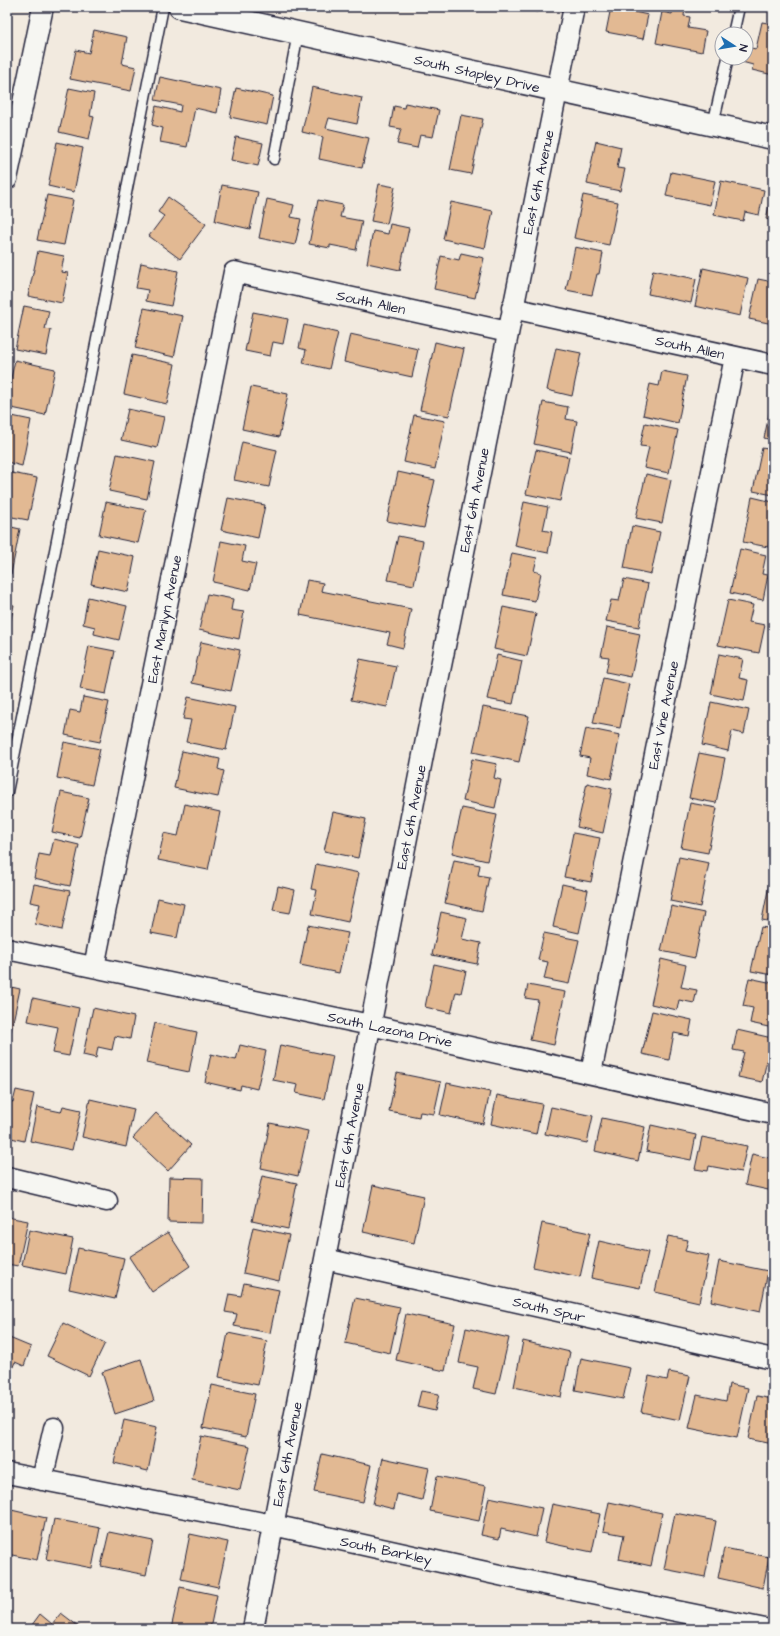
<svg xmlns="http://www.w3.org/2000/svg" width="780" height="1636" font-family="'Architects Daughter',sans-serif">
  <rect width="100%" height="100%" fill="#f2eadf"/>
  <filter id="ink" filterUnits="userSpaceOnUse"><feTurbulence type="fractalNoise" baseFrequency=".025" numOctaves="2"/><feDisplacementMap in="SourceGraphic" scale="8" xChannelSelector="R" yChannelSelector="G"/><feConvolveMatrix kernelMatrix="1 2 1 2 8 2 1 2 1" color-interpolation-filters="sRGB"/></filter>
  <g filter="url(#ink)">
    <!-- building -->
    <path fill="#e2b993" stroke="#22223b" d="M512 7H537V12Z
      M611 7 648 15 643 39 606 32Z
      M673 7H685L684 16 690 17 688 28 706 31 702 52 656 43 662 12 672 14Z
      M762 22 773 24V75L752 70 753 65 742 62 743 58H746V47L756 49Z
      M94 30 127 37 122 64 136 67 131 91 70 79 76 50 89 53Z
      M160 77 221 90 217 113 195 108 187 147 160 142 163 128 152 125 156 106 180 112 181 105 155 100Z
      M312 87 362 98 357 124 329 118 326 128 369 138 362 168 319 159 323 137 302 132Z
      M69 88 94 93 90 116 94 117 89 139 59 132Z
      M236 88 273 96 267 125 230 117Z
      M405 103 439 110 433 137 420 135 417 148 397 144 401 129 390 127 394 106 404 108Z
      M461 115 483 119 471 174 450 170Z
      M236 137 263 143 258 166 231 160Z
      M596 141 621 147 617 168 625 169 620 191 587 184Z
      M57 142 83 148 74 192 48 186Z
      M671 172 715 181 710 205 666 196Z
      M721 181 764 190 759 215 745 212 743 221 714 215Z
      M379 184 395 187 387 224 371 221Z
      M222 185 258 192 250 229 215 221Z
      M772 193H773V221L766 219Z
      M47 195 73 200 64 245 37 240Z
      M583 195 618 202 609 245 574 238Z
      M168 197 206 224 180 259 149 236 164 216 158 212Z
      M267 199 294 205 291 217 301 219 295 245 259 238Z
      M318 200 343 205 340 217 362 221 356 250 330 245V248L309 244Z
      M451 202 493 211 485 248 443 239Z
      M390 224 409 228 400 270 367 263 373 231 388 234Z
      M575 247 603 253 599 274H597L592 295 566 290Z
      M38 251 64 256 61 272 68 273 62 303 28 296Z
      M461 253 484 258 475 298 434 289 441 256 459 260Z
      M141 263 178 271 171 306 146 301 148 290 136 288Z
      M703 268 748 278 740 316 695 306Z
      M653 270 696 279 691 303 648 294Z
      M758 279 773 282V324L749 319Z
      M24 306 49 311 45 329 51 330 46 355 15 349Z
      M144 308 183 316 174 357 135 348Z
      M253 312 288 319 283 344 273 342 270 356 245 351Z
      M304 325 338 333 329 369 303 363 306 350 299 348Z
      M350 334 418 349 412 377 344 362Z
      M435 342 464 349 449 416 420 410Z
      M556 348 581 353 572 396 547 390Z
      M132 355 175 364 167 404 124 394Z
      M15 360 55 369 45 415 7 407V396Z
      M662 371 687 376 678 423 643 415 650 384 659 386Z
      M251 387 288 394 279 437 242 429Z
      M773 396V440L764 438Z
      M543 402 568 407 566 419 577 421 571 452 534 444Z
      M128 409 164 417 157 448 121 440Z
      M7 415 31 420 22 466 7 462Z
      M414 415 445 421 435 469 404 462Z
      M645 423 678 430 669 473 644 468 649 447 640 446Z
      M242 442 277 450 269 487 234 480Z
      M762 448 773 450V495L753 491Z
      M536 450 569 457 560 501 526 494Z
      M117 454 155 462 147 499 109 491Z
      M7 472 37 478 28 520 7 516Z
      M398 472 435 480 424 528 387 521Z
      M646 474 671 480 662 523 636 518Z
      M752 497 773 502V524L768 547 743 542Z
      M228 498 265 505 258 538 221 530Z
      M106 502 146 510 138 543 99 535Z
      M524 502 548 507 543 530 552 532 548 553 515 546Z
      M7 526 20 529 11 574 7 573Z
      M632 526 660 532 651 574 624 568Z
      M398 536 423 541 414 585 388 580Z
      M221 541 245 546 242 561 256 564 250 590 213 582Z
      M98 549 135 557 128 592 91 584Z
      M740 549 766 555 762 574 768 575 763 600 730 593Z
      M512 553 537 558 534 571 541 573 535 601 503 595Z
      M624 579 648 584 639 627 606 621 611 600 619 601Z
      M307 580 323 583 321 591 411 609 403 648 387 644 390 633 300 615Z
      M207 594 233 599 231 610 244 612 239 639 199 630Z
      M88 597 127 606 119 640 94 634 95 627 83 624Z
      M728 600 753 605 749 622 765 625 759 653 718 645Z
      M7 604 14 605 8 632H7Z
      M503 607 536 614 527 656 494 649Z
      M607 627 640 634 631 677 606 672 609 657 601 656Z
      M201 642 240 650 231 691 192 683Z
      M89 646 115 651 106 694 80 689Z
      M719 654 743 659 739 678 748 680 744 701 711 694Z
      M497 655 522 661 513 704 487 699Z
      M360 659 396 666 387 707 351 700Z
      M603 678 629 684 620 728 593 723Z
      M83 697 109 702 100 742 65 735 70 710 80 712Z
      M188 697 235 707 226 750 186 742 191 720 183 719Z
      M711 702 749 710 744 734 732 731 728 751 702 745Z
      M483 707 529 716 519 762 473 752Z
      M586 728 620 735 611 779 587 774 590 758 580 756Z
      M64 742 100 749 92 785 57 778Z
      M182 751 220 759 218 769 224 771 218 797 174 788Z
      M699 753 725 758 716 803 689 798Z
      M472 759 497 764 494 778 501 780 495 808 463 801Z
      M587 783 612 789 603 833 577 827Z
      M61 792 89 798 80 838 52 832Z
      M690 803 717 808 708 853 681 848Z
      M185 804 220 812 208 870 158 860 164 833 178 836Z
      M462 808 497 815 487 861 452 853Z
      M333 812 366 819 358 858 324 851Z
      M573 833 600 838 591 882 564 877Z
      M54 839 79 845 70 886 34 878 39 854 50 856Z
      M679 857 709 863 700 907 670 901Z
      M454 860 480 865 478 875 489 877 482 911 445 903Z
      M316 864 359 873 348 922 312 914 317 890 311 889Z
      M34 884 70 891 62 930 35 924 40 904 30 902Z
      M562 884 588 890 579 933 553 927Z
      M769 885 773 886V922L762 920Z
      M278 886 295 890 290 913 273 910Z
      M158 898 184 904 177 938 151 933Z
      M671 906 704 913 695 958 661 951Z
      M441 912 467 918 462 939 481 943 477 964 432 955Z
      M308 925 348 933 339 973 300 965Z
      M761 927 773 929V975L751 971Z
      M544 933 579 940 569 984 544 979 548 962 538 960Z
      M661 959 686 965 681 987 697 990 694 1003 679 1000 677 1010 651 1004Z
      M434 964 466 971 461 993 456 992 451 1013 425 1007Z
      M749 978 773 983V1028L750 1023 753 1008 743 1006Z
      M528 985 565 992 554 1045 530 1040 538 1000 525 998Z
      M7 986 20 989 11 1031H7Z
      M33 998 79 1008 69 1056 53 1053 58 1027 28 1021Z
      M93 1008 134 1017 130 1039 115 1036 112 1050 98 1047 96 1058 83 1055Z
      M652 1011 692 1020 689 1036 674 1033 669 1060 642 1054Z
      M155 1023 197 1032 189 1072 146 1063Z
      M737 1030 772 1038 762 1082 738 1077 744 1052 733 1050Z
      M240 1045 266 1051 257 1089 241 1085 240 1090 205 1082 211 1054 236 1060Z
      M280 1045 333 1056 324 1099 296 1093 298 1085 273 1080Z
      M397 1073 441 1082 434 1114 420 1112 419 1117 389 1111Z
      M447 1083 490 1092 483 1124 440 1115Z
      M16 1090 34 1094 24 1141 7 1137V1100L13 1102Z
      M497 1095 542 1104 536 1134 491 1124Z
      M90 1099 134 1109 126 1147 82 1137Z
      M63 1106 81 1110 72 1150 30 1141 37 1107 61 1112Z
      M551 1107 593 1116 587 1143 545 1134Z
      M156 1113 191 1145 168 1171 133 1138Z
      M602 1118 645 1127 638 1161 595 1151Z
      M270 1123 308 1131 298 1176 261 1168Z
      M651 1125 696 1135 691 1160 646 1151Z
      M702 1137 747 1146 741 1172 709 1166 708 1171 695 1169Z
      M752 1154 773 1159V1191L745 1185Z
      M262 1176 297 1183 288 1229 252 1221Z
      M169 1177 203 1178 202 1223 168 1222Z
      M373 1185 424 1196 414 1243 363 1232Z
      M7 1217 28 1221 18 1266 7 1264Z
      M542 1223 590 1233 580 1277 533 1267Z
      M253 1227 289 1235 279 1281 243 1273Z
      M29 1230 73 1239 66 1274 22 1265Z
      M168 1232 190 1266 152 1292 129 1257Z
      M668 1236 688 1240 685 1251 709 1256 699 1302 655 1292Z
      M599 1241 648 1252 640 1288 591 1278Z
      M78 1248 124 1258 115 1299 69 1289Z
      M719 1261 768 1271 760 1312 711 1301Z
      M244 1283 279 1290 270 1333 234 1326 237 1314 225 1312 229 1294 241 1296Z
      M355 1298 400 1307 390 1353 345 1343Z
      M406 1314 455 1324 445 1371 396 1360Z
      M63 1323 105 1343 89 1376 47 1356Z
      M466 1328 509 1338 496 1394 473 1389 478 1367 459 1363Z
      M228 1333 267 1341 258 1385 219 1377Z
      M7 1337 31 1347 24 1366 15 1362 7 1381Z
      M523 1341 570 1352 561 1397 514 1387Z
      M581 1358 630 1368 623 1399 575 1390Z
      M141 1359 154 1401 115 1414 102 1372Z
      M669 1372 690 1376 680 1420 641 1412 649 1376 667 1380Z
      M729 1384 748 1388 737 1438 689 1428 697 1395 726 1401Z
      M212 1385 255 1394 246 1437 203 1428Z
      M421 1391 439 1394 435 1411 417 1407Z
      M757 1396 773 1399V1444L748 1439Z
      M124 1420 157 1427 148 1471 114 1463Z
      M201 1436 250 1446 240 1490 192 1480Z
      M322 1454 371 1465 363 1502 314 1492Z
      M383 1458 429 1468 422 1500 397 1494 394 1509 373 1504Z
      M437 1476 486 1486 479 1521 430 1511Z
      M489 1497 542 1508 536 1537 501 1529 499 1539 481 1535Z
      M609 1502 662 1513 651 1566 619 1559 624 1535 603 1531Z
      M552 1504 600 1514 592 1552 544 1542Z
      M7 1509 46 1518 37 1560 7 1554Z
      M675 1513 716 1521 705 1577 664 1569Z
      M54 1519 100 1528 92 1568 46 1559Z
      M109 1532 153 1541 146 1575 101 1566Z
      M190 1534 228 1542 218 1587 181 1579Z
      M724 1548 769 1557 763 1588 718 1578Z
      M180 1587 217 1595 210 1629H171Z
      M61 1613 82 1629H29L40 1614 52 1624Z"/>
    <g fill="none" stroke-linecap="round" stroke-linejoin="round">
      <!-- service casing -->
      <g stroke="#22223b" stroke-width="13">
        <path id="service" d="M733 34 739 7
          M713 125 728 58
          M274 159 298 33
          M7 792 163 7"/>
      </g>
      <!-- minor casing -->
      <g stroke="#22223b" stroke-width="23">
        <path id="minor" d="M7 179 43 7
          M512 308 773 365
          M7 949 370 1025 773 1114
          M94 967 234 272 508 332
          M591 1073 735 357
          M7 1177 107 1201
          M325 1259 773 1359
          M7 1473 273 1525 504 1576 765 1629
          M42 1480 54 1428
          M253 1629 424 750 574 7"/>
      </g>
      <!-- secondary casing -->
      <g stroke="#22223b" stroke-width="25">
        <path id="secondary" d="M180 7 773 138"/>
      </g>
      <!-- service -->
      <use href="#service" stroke="#f6f6f2" stroke-width="10"/>
      <!-- minor -->
      <use href="#minor" stroke="#f6f6f2" stroke-width="20"/>
      <!-- secondary -->
      <use href="#secondary" stroke="#f6f6f2" stroke-width="22"/>
    </g>
  </g>
  <g text-anchor="middle" stroke-width="3" stroke-linejoin="round" paint-order="stroke">
    <!-- street labels -->
    <g font-size="14" fill="#22223b" stroke="#f6f6f2">
      <text transform="translate(477 73) rotate(13)" y="5">South Stapley Drive</text>
      <text transform="translate(538 182) rotate(-78)" y="5">East 6th Avenue</text>
      <text transform="translate(371 302) rotate(12)" y="5">South Allen</text>
      <text transform="translate(690 347) rotate(12)" y="5">South Allen</text>
      <text transform="translate(474 500) rotate(-79)" y="5">East 6th Avenue</text>
      <text transform="translate(164 619) rotate(-79)" y="5">East Marilyn Avenue</text>
      <text transform="translate(663 715) rotate(-79)" y="5">East Vine Avenue</text>
      <text transform="translate(411 817) rotate(-79)" y="5">East 6th Avenue</text>
      <text transform="translate(390 1029) rotate(12)" y="5">South Lazona Drive</text>
      <text transform="translate(349 1135) rotate(-79)" y="5">East 6th Avenue</text>
      <text transform="translate(549 1309) rotate(13)" y="5">South Spur</text>
      <text transform="translate(287 1454) rotate(-79)" y="5">East 6th Avenue</text>
      <text transform="translate(386 1550) rotate(12)" y="5">South Barkley</text>
    </g>
  </g>
  <!-- margin -->
  <rect width="780" height="1636" fill="none" stroke="#f6f6f2" stroke-width="24"/>
  <rect x="12" y="12" width="756" height="1612" fill="none" stroke="#22223b" stroke-width="1.5" filter="url(#ink)"/>
  <!-- north arrow -->
  <g transform="translate(734 46) rotate(102)"><circle r="19" fill="#f6f6f2" stroke="#a1a1a9"/>
  <path d="M0-3L7 15L0 10L-7 15Z" fill="#1f6fb2"/>
  <text y="-6" font-size="11" font-weight="bold" text-anchor="middle" fill="#22223b">N</text>
  </g>
</svg>
